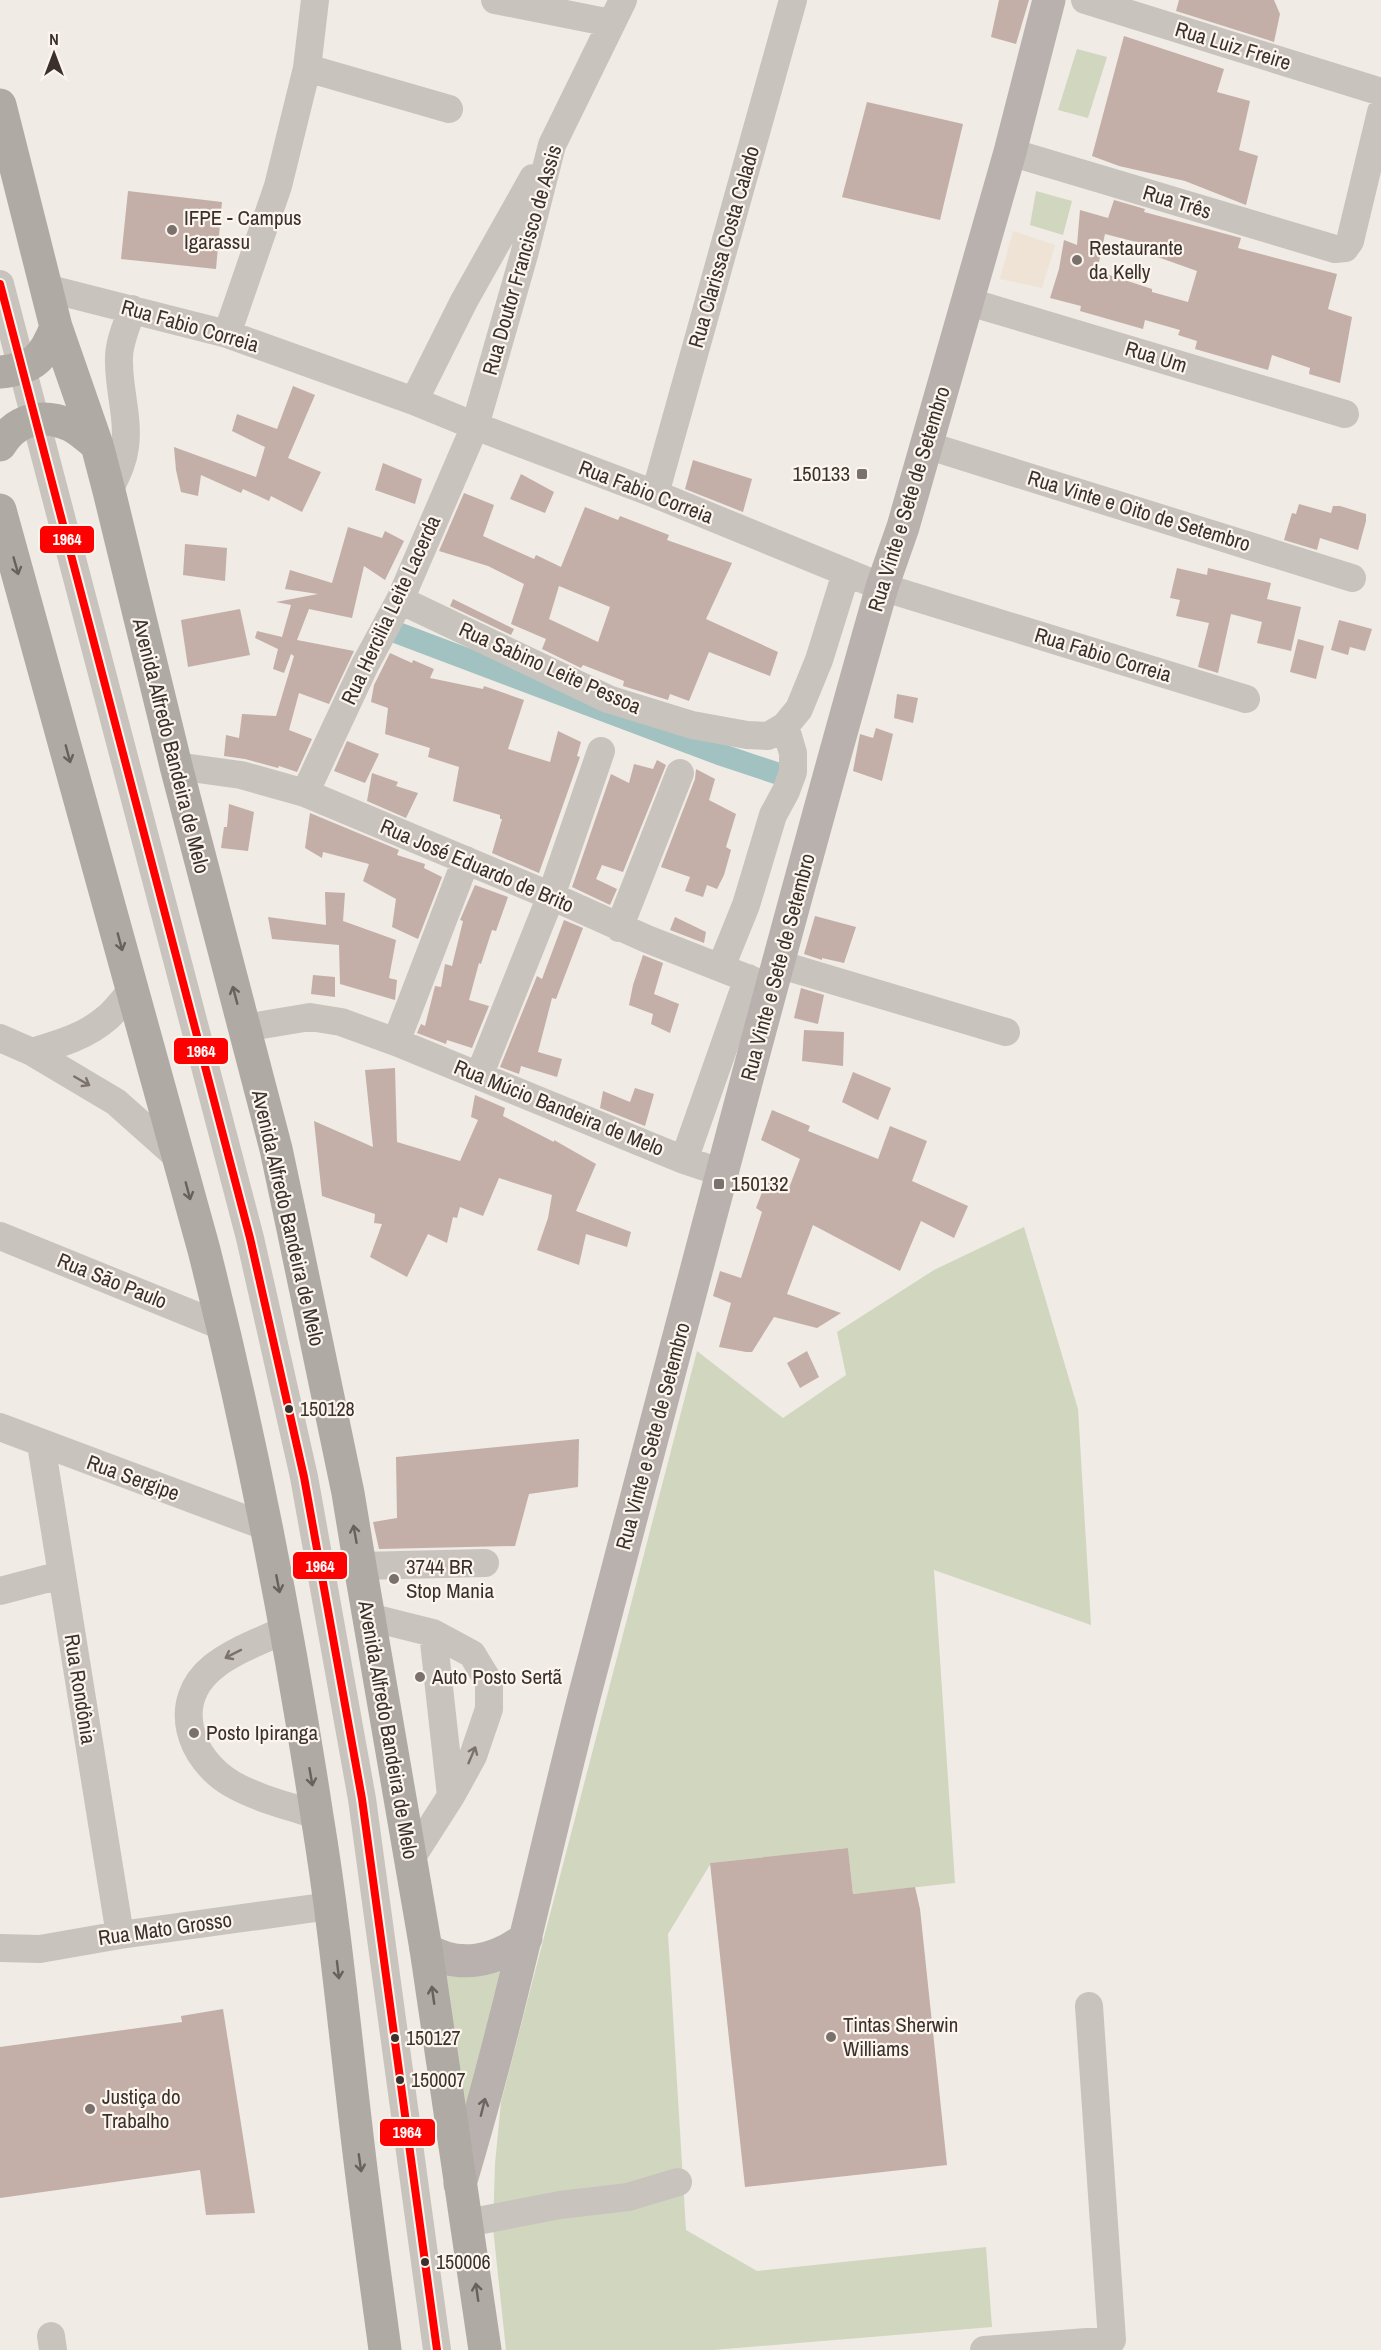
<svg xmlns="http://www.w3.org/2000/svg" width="1381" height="2350" font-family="'Archivo Narrow',sans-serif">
  <rect width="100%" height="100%" fill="#f0ebe5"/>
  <!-- green -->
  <path fill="#d1d6bf" d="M1077 49 1107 57 1088 118 1058 110Z
    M1036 191 1072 201 1063 235 1030 225Z
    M1024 1227 1078 1409 1091 1625 934 1570 955 1883 853 1894 848 1848 711 1863 668 1934 686 2230 757 2271 986 2247 992 2327 713 2350H506L493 2228 495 2164 501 2102 697 1351 783 1418 846 1375 837 1332 934 1270Z
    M508 1957 464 2157 443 1971Z"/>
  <!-- plaza -->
  <path fill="#eee3d5" d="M1013 231 1055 245 1042 288 1000 279Z"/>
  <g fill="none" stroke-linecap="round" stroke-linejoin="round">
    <!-- canal -->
    <path stroke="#a1c2c1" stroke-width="22" d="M390 630 719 754 776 773"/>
  </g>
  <!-- building -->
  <path fill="#c3afa7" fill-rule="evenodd" d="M999 0H1029L1016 44 991 37Z
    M1179 0H1274L1280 14 1274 42 1176 11Z
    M1124 36 1224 69 1217 92 1250 101 1239 150 1258 156 1246 205 1185 181 1119 166 1092 156Z
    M867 102 963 124 940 220 842 197Z
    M128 191 222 202 216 269 121 259Z
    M1114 200 1145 209 1144 212 1241 238 1238 248 1337 274 1328 309 1352 317 1340 383 1309 374 1310 368 1272 355 1268 370 1195 349 1197 341 1178 335 1180 330 1145 320 1143 329 1080 311 1081 306 1050 298 1059 269 1064 240 1077 245 1080 210 1108 218ZM1105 234 1140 243 1138 250 1197 271 1188 302 1152 292V289L1097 271Z
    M293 386 315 395 288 458 321 472 302 512 271 496 269 501 243 489 241 493 201 475 198 496 181 492 176 470 174 447 256 477 265 447 232 431 237 414 277 429Z
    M693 460 752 479 743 512 685 489Z
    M383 463 422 479 415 504 375 490Z
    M521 474 554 492 545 513 510 499Z
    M464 493 494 505 483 536 534 559 536 555 561 567 585 507 618 520 620 516 669 535 667 540 732 563 706 619 778 652 770 676 709 652 689 701 670 694 668 700 623 686 624 681 583 665 581 668 542 649 546 639 511 624 524 584 488 566 439 551ZM559 586 610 607 598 642 549 619Z
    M1299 504 1331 513 1333 506H1340L1366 514V521L1358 550 1320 538 1317 550 1284 540 1292 513 1296 514Z
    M348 527 382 538 385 531 404 541 385 580 364 566 352 618 309 609 297 640 354 651 329 704 299 693 289 730 312 739 297 772 279 766 278 768 245 759 224 756 226 735 239 738 242 714 276 716 294 656 291 654 284 673 273 669 278 649 255 638 257 631 282 637 291 605 276 602 318 594 285 589 290 570 332 583Z
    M185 544 227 548 225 581 183 575Z
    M1177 568 1207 575 1208 568 1271 583 1267 599 1301 607 1291 651 1257 643 1262 622 1231 614 1218 673 1198 667 1209 623 1176 616 1180 600 1170 598Z
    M453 599 514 629 511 635 450 606Z
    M240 609 250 655 188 667 181 620Z
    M1339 620 1372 629 1365 651 1350 647 1348 655 1331 650Z
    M1298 639 1324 646 1316 679 1290 672Z
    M390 653 412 663 413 660 434 669 430 678 483 689 484 686 524 700 508 749 550 762 558 731 581 742 577 756 580 757 539 873 492 853 502 819H500V815L453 801 459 767 428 757 430 748 385 734 388 708 371 702 374 685Z
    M897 694 918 698 913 723 894 718Z
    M876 728 893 734 882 781 853 771 860 734 873 738Z
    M347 741 379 754 365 783 334 771Z
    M657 760 666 765 623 872 602 865 596 879 617 889 610 905 572 887 611 774 629 783 634 764 653 769Z
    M696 769 715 779 709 800 736 814 726 847 731 850 724 875 717 889 707 885 703 897 685 891 690 877 661 867 695 779Z
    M372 773 398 782 396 786 418 793 406 818 367 801Z
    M229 804 254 812 248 851 221 848 224 827H227Z
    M310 813 399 850 397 855 425 864 424 868 442 877 418 939 392 927 396 899 363 881 369 864 323 852 322 858 305 848Z
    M475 885 508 897 496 931 492 930 481 964 479 963 469 1000 489 1006 472 1048 447 1040 446 1044 417 1033 421 1024 425 1026 435 986 441 987 445 964 452 966 463 921 460 920Z
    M325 892 345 893 343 921 396 940 389 978 397 980 395 1000 340 984 339 945 272 939 268 917 326 925Z
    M815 916 856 927 844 963 822 958V960L804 954Z
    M675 917 706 932 704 943 670 930Z
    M564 920 583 928 556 999 552 998 538 1052 562 1059 557 1077 521 1066 519 1074 500 1067 537 976 542 979Z
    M643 955 663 963 654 994 679 1004 670 1033 651 1024 653 1014 629 1005 633 985Z
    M313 975 335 977V997L311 994Z
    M801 988 824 995 818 1024 794 1018Z
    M804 1030 844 1032 843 1066 802 1061Z
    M395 1068 397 1142 460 1161 478 1120 471 1117 475 1095 505 1108 503 1116 554 1142V1140L596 1164 576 1211 631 1232 627 1247 586 1234 579 1265 537 1250 548 1218 552 1195 499 1178 483 1216 460 1207 457 1218 453 1217 447 1243 428 1234 407 1277 370 1257 382 1224 374 1223 375 1214 322 1196 314 1121 373 1147 365 1070Z
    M853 1072 891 1088 878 1120 842 1102Z
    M635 1088 654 1094 645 1126 600 1108 603 1091 630 1102Z
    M772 1110 810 1126 808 1131 878 1159 890 1126 927 1141 912 1181 968 1206 954 1238 921 1221 900 1271 813 1225 787 1294 841 1313 817 1328 774 1317 752 1352H746L719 1347 731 1303 713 1296 720 1271 741 1278 762 1212 756 1208 767 1179 789 1188 800 1159 761 1140Z
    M807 1351 819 1377 800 1388 787 1363Z
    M579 1439 578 1487 529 1494 515 1546 379 1549 373 1522 397 1518 396 1457Z
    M848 1848 853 1894 915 1887 920 1909 947 2165 745 2187 710 1863Z
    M223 2009 255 2213 206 2215 200 2170 0 2198V2047L182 2022 181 2016Z"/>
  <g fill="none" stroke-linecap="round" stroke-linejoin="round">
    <!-- minor -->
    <path stroke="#c9c3be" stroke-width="28" d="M495 0 611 23
      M1085 0 1381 92
      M307 68 449 109
      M1010 152 1335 249 1345 248 1350 241 1381 112
      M0 284 250 1238 304 1477 362 1799 437 2350
      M46 288 227 334 414 401 475 426 655 494 882 587 1246 699
      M966 301 1345 414
      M227 334 278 186 307 68 315 0
      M414 401 464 301 533 178
      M926 445 1352 578
      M109 491C116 476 123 463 125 447 129 417 118 388 119 358 119 342 127 325 132 309
      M655 494 793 0
      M400 600 608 699 692 725 747 735 768 736 785 726 799 709 819 660 846 573
      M176 766 241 775 305 793 551 896 647 939 772 988
      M305 793 365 665 400 600 475 426 524 255 552 145 623 0
      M619 928 680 773
      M778 964 1006 1032
      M721 967 746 905 773 815 786 791 793 772V753L785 726
      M244 1028 310 1017 341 1022 396 1042 684 1160 723 1173
      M0 1038 32 1052 116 1102 180 1159
      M396 1042 466 860
      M32 1052C59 1044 87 1036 108 1017 117 1009 125 998 133 989
      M479 1076 551 896 601 751
      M684 1160 748 978
      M0 1236 224 1327
      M0 1427 267 1527
      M41 1444 120 1935
      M360 1566 485 1563
      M0 1591 61 1575
      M369 1617 433 1633 472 1654 489 1682V1709L473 1756 451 1796 410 1860
      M286 1629C262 1641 234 1650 213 1667 170 1702 189 1759 232 1784 258 1799 290 1806 318 1816
      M433 1633 451 1796
      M0 1948 40 1949 120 1935 330 1906
      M467 2223 560 2205 628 2197 678 2182
      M51 2336 53 2350
      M984 2350 1112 2340 1089 2006"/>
    <!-- major -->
    <path stroke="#b8b1ad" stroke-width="33" d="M426 1949C459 1970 496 1961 526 1938
      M460 2184C508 2024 542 1862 583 1701 681 1329 777 957 882 587L903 527 1010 152 1049 0"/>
    <!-- highway -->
    <path stroke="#afaaa4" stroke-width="33" d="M0 105 56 327 97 445 109 491 176 766 276 1149 293 1229 348 1493 360 1566 426 1949 485 2350
      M0 372C33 369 44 358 56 327
      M0 445C16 419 42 413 70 425 79 429 88 438 97 445
      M0 510 204 1250C251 1437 288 1626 317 1816 335 1925 345 2035 358 2144 366 2213 376 2281 385 2350"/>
    <!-- bus-1 casing -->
    <g stroke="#fbf5ee" stroke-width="12">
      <path id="bus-1" d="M0 284 250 1238 304 1477 362 1799 437 2350"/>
    </g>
    <!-- bus-1 -->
    <use href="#bus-1" stroke="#f00" stroke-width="8"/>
  </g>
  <!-- one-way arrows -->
  <defs><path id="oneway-shaft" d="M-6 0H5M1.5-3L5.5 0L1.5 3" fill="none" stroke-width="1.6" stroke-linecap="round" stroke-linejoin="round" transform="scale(1.5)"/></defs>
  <g stroke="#69615b">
    <use href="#oneway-shaft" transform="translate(16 566) rotate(74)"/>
    <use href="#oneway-shaft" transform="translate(68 754) rotate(75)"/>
    <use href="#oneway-shaft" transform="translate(120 942) rotate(75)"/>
    <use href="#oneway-shaft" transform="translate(235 995) rotate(-105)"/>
    <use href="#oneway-shaft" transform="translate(188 1191) rotate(75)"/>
    <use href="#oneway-shaft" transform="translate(355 1534) rotate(-100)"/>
    <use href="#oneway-shaft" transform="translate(278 1584) rotate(79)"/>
    <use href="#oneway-shaft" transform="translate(311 1777) rotate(80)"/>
    <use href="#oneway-shaft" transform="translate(338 1970) rotate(83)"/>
    <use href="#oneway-shaft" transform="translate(433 1995) rotate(-98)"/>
    <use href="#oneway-shaft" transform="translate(360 2163) rotate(82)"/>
    <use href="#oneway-shaft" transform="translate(477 2292) rotate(-98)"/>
  </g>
  <g stroke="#7b726d">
    <use href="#oneway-shaft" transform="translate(82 1081) rotate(30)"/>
    <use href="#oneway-shaft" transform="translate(233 1654) rotate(153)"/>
    <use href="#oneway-shaft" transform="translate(472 1755) rotate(-67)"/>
  </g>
  <use stroke="#6d645f" href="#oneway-shaft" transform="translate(483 2107) rotate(-76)"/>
  <!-- markers -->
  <g fill="#7a716c" stroke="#fbf5ee" stroke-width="2">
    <circle cx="172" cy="230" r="6"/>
    <circle cx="1077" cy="260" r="6"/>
    <rect x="856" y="468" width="12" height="12" rx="3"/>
    <rect x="713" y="1178" width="12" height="12" rx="3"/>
    <circle cx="394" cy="1579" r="6"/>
    <circle cx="420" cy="1677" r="6"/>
    <circle cx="194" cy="1733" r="6"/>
    <circle cx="831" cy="2037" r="6"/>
    <circle cx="90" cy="2109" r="6"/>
  </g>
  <g fill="#3b302b" stroke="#fbf5ee" stroke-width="2">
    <circle cx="289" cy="1409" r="5"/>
    <circle cx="395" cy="2038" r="5"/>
    <circle cx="400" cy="2080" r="5"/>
    <circle cx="425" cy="2262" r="5"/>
  </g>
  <g text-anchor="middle" stroke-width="4.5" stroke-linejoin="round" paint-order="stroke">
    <!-- bus labels -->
    <g font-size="20" fill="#3b302b" stroke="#fbf5ee" text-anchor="start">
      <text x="300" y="1416">150128</text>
      <text x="406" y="2045">150127</text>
      <text x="411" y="2087">150007</text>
      <text x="436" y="2269">150006</text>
    </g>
    <!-- street labels -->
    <g font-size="21" fill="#3b302b" stroke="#fbf5ee">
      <text transform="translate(1233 46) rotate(17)" y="7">Rua Luiz Freire</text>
      <text transform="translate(1177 202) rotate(17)" y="7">Rua Três</text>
      <text transform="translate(724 247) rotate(-74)" y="7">Rua Clarissa Costa Calado</text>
      <text transform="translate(522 260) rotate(-74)" y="7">Rua Doutor Francisco de Assis</text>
      <text transform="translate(190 326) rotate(16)" y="7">Rua Fabio Correia</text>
      <text transform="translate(1156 357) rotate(17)" y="7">Rua Um</text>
      <text transform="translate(646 492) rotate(21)" y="7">Rua Fabio Correia</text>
      <text transform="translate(909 499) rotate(-73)" y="7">Rua Vinte e Sete de Setembro</text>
      <text transform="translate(1139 511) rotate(17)" y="7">Rua Vinte e Oito de Setembro</text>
      <text transform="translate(391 610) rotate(-65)" y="7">Rua Hercilia Leite Lacerda</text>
      <text transform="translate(1103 655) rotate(17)" y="7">Rua Fabio Correia</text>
      <text transform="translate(550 668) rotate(24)" y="7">Rua Sabino Leite Pessoa</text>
      <text transform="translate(171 746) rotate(76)" y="7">Avenida Alfredo Bandeira de Melo</text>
      <text transform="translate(477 866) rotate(23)" y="7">Rua José Eduardo de Brito</text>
      <text transform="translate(778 967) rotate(-75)" y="7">Rua Vinte e Sete de Setembro</text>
      <text transform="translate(559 1108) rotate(22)" y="7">Rua Múcio Bandeira de Melo</text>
      <text transform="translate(288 1218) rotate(77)" y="7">Avenida Alfredo Bandeira de Melo</text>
      <text transform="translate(112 1281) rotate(22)" y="7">Rua São Paulo</text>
      <text transform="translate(653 1436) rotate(-75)" y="7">Rua Vinte e Sete de Setembro</text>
      <text transform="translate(133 1478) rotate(20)" y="7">Rua Sergipe</text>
      <text transform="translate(80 1689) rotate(81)" y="7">Rua Rondônia</text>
      <text transform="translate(388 1730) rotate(80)" y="7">Avenida Alfredo Bandeira de Melo</text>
      <text transform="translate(165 1929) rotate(-8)" y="7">Rua Mato Grosso</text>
    </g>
    <!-- poi labels -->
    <g font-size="21" fill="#3b302b" stroke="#fbf5ee" text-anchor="start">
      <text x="184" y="225">IFPE - Campus<tspan x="184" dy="24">Igarassu</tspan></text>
      <text x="1089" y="255">Restaurante<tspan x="1089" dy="24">da Kelly</tspan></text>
      <text x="850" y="481" text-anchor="end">150133</text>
      <text x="731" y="1191">150132</text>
      <text x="406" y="1574">3744 BR<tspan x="406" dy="24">Stop Mania</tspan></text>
      <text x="432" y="1684">Auto Posto Sertã</text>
      <text x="206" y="1740">Posto Ipiranga</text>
      <text x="843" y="2032">Tintas Sherwin<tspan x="843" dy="24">Williams</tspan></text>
      <text x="102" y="2104">Justiça do<tspan x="102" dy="24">Trabalho</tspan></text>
    </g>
  </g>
  <g stroke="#fbf5ee" stroke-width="2">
    <rect x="39" y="525" width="56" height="29" rx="6" fill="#f00"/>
    <rect x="173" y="1037" width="56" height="28" rx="6" fill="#f00"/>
    <rect x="292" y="1551" width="56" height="29" rx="6" fill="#f00"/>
    <rect x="379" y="2118" width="57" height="29" rx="6" fill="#f00"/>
  </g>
  <g font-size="16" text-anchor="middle" font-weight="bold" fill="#fff">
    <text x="67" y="545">1964</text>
    <text x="201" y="1057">1964</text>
    <text x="320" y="1572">1964</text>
    <text x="407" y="2138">1964</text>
  </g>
  <!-- north arrow -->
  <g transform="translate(54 54)" stroke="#fbf5ee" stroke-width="4.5" paint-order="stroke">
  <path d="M0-4.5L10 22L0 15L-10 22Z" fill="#3b302b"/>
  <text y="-9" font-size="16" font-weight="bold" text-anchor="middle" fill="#3b302b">N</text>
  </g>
</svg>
